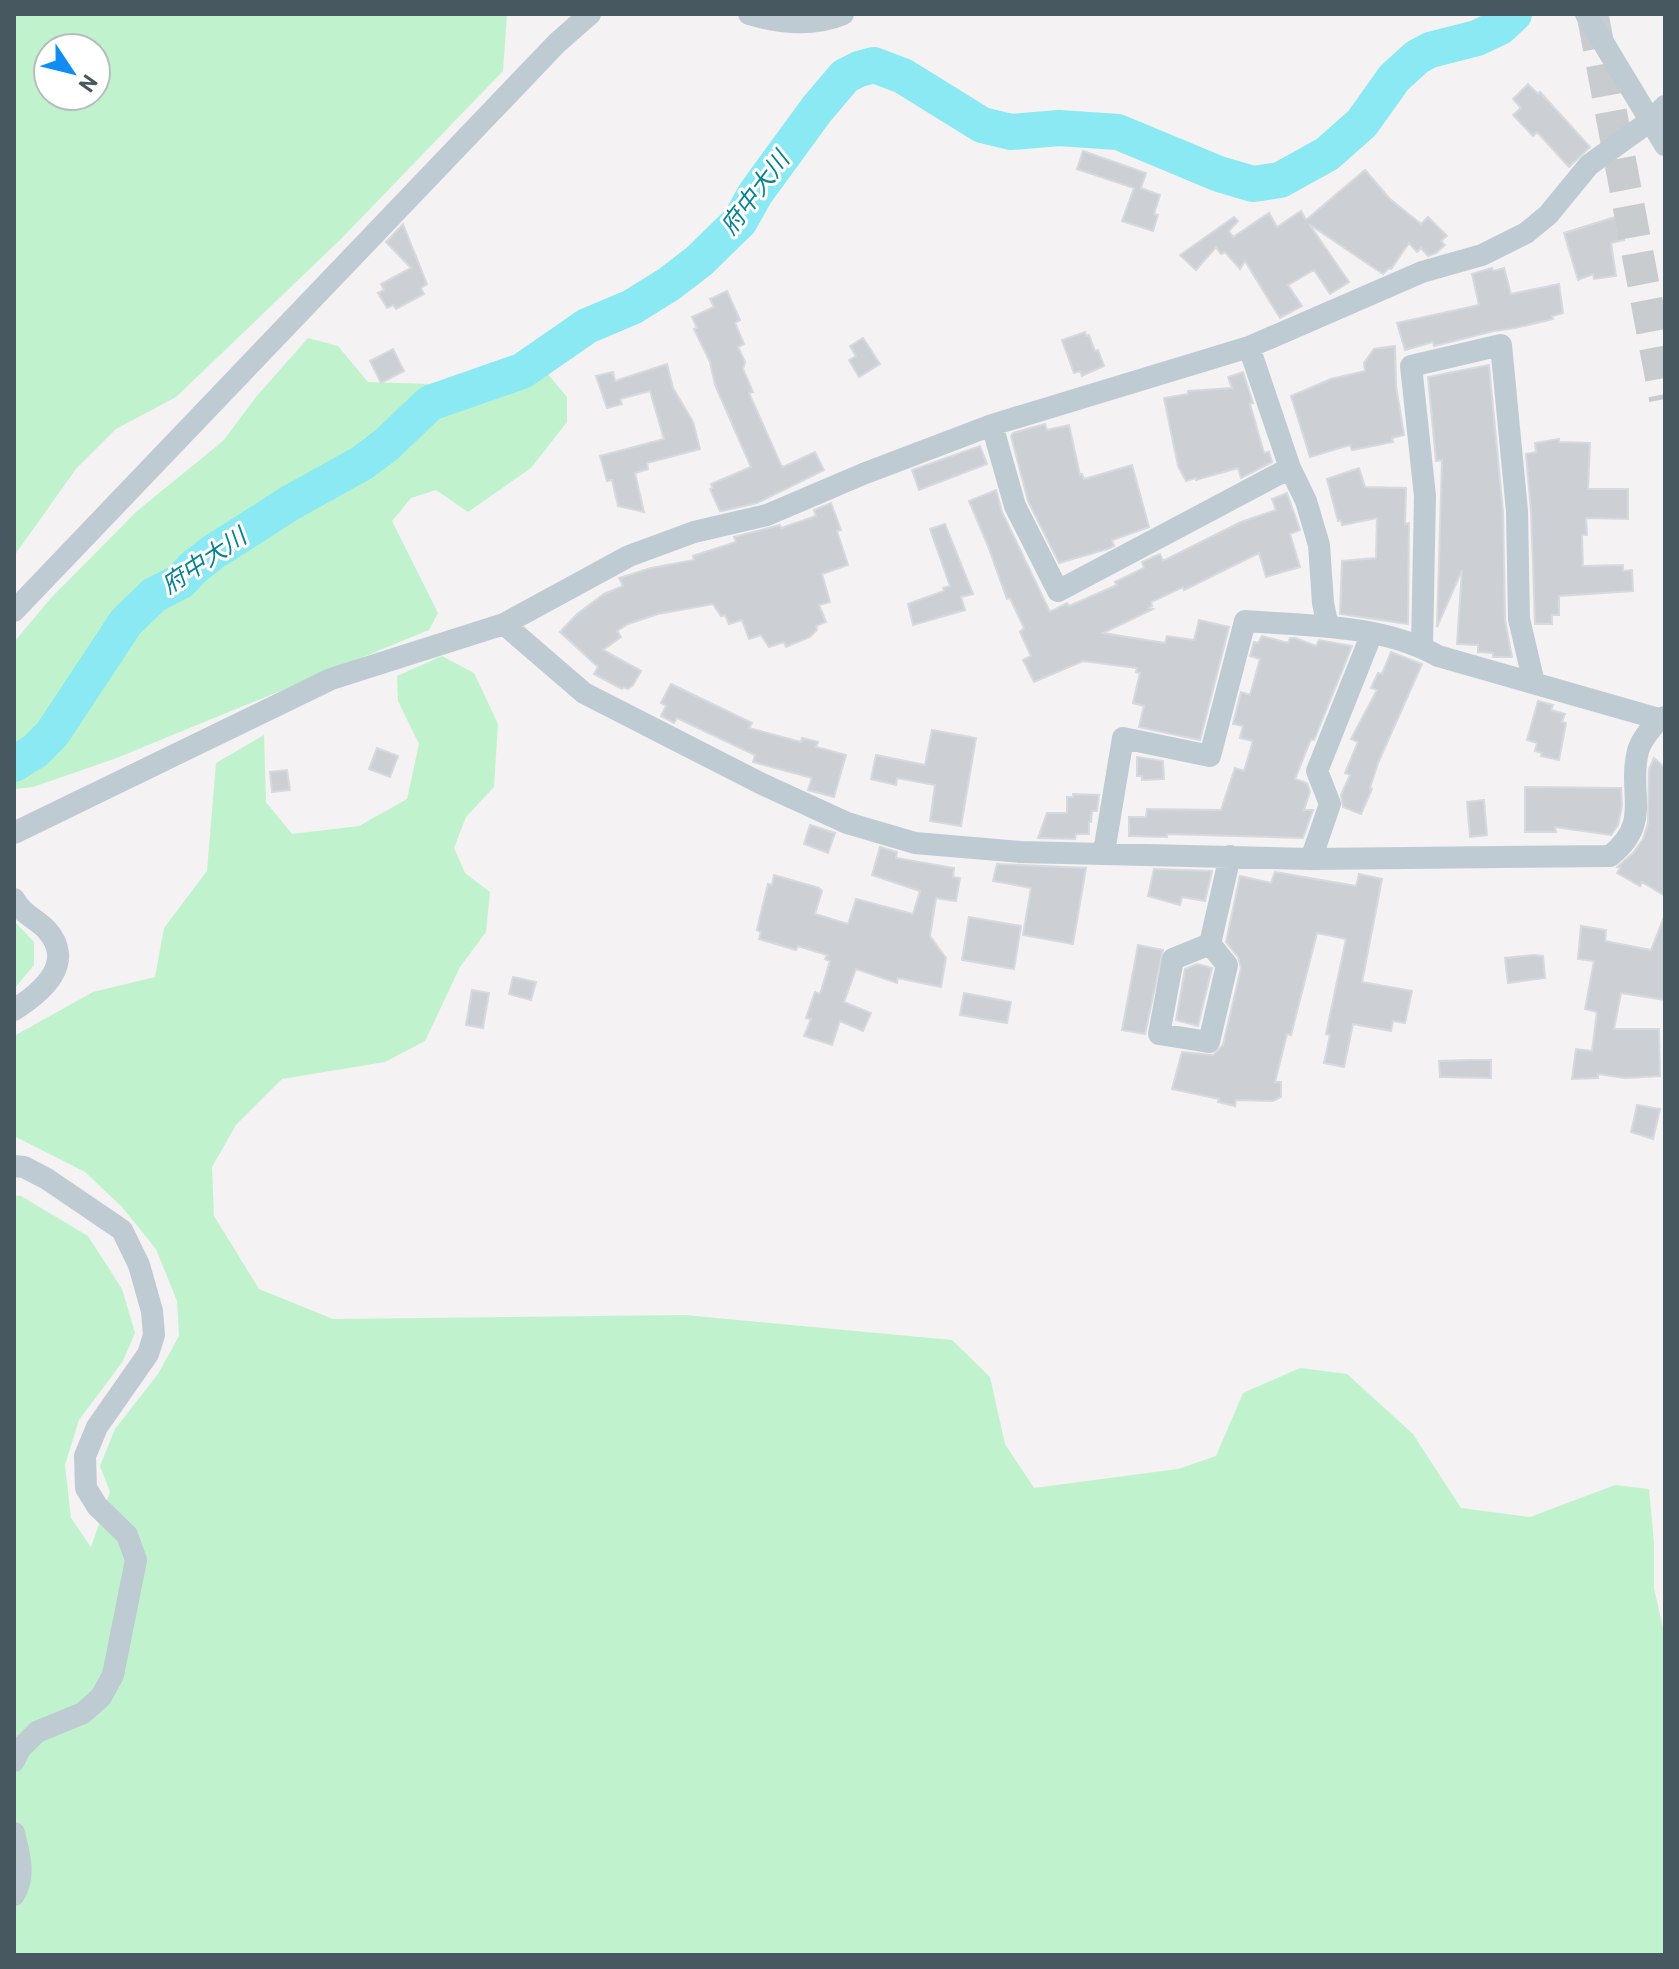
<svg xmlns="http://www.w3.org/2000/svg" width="1679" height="1969" font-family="Barlow,'Noto Sans JP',sans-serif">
  <rect width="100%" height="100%" fill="#f4f2f2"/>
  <!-- green -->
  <path fill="#c0f3cd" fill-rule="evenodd" d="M14 14H507V16L503 71 341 239 176 397 116 429 76 469 14 556ZM48 48H96V96H48Z
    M308 338 338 346 368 382 431 384 486 372 542 367 567 397V422L531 468 468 512 436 490 411 498 392 521 438 613 429 630 114 759 33 787 14 789V642L51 598 137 511 223 441 256 397Z
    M442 656 474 673 498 724 494 787 466 817 454 848 465 873 490 892 486 932 460 967 425 1041 385 1062 282 1079 236 1125 212 1167 214 1216 259 1289 333 1319 685 1315 952 1340 990 1377 1005 1444 1034 1488 1178 1469 1216 1456 1243 1393 1300 1368 1347 1374 1413 1434 1461 1508 1530 1517 1615 1485 1649 1489 1654 1543V1588L1665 1637V1955H14V1195L21 1196 88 1236 122 1289 135 1333 123 1361 79 1420 65 1465 71 1518 91 1547 110 1492 100 1466 115 1429 158 1374 179 1336 177 1301 156 1249 122 1207 85 1172 14 1136V1036L93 992 155 977 164 928 207 871 216 763 264 735 266 802 292 834 359 826 407 799 419 744 398 701 397 676Z
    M14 921 34 942V965L14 989Z"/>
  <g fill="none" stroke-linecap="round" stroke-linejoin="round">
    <!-- river -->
    <path stroke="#8ae9f2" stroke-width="36" d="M14 764 35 751 52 734 126 622 154 595 181 581 193 568 212 553 290 503 362 463 386 445 430 403 522 371 587 326 632 307 669 284 699 261 740 221 755 194 817 109 845 76 859 69 874 65 903 76 982 125 1011 132 1059 128 1118 132 1219 174 1253 184 1280 180 1327 154 1362 123 1394 78 1417 57 1430 50 1477 38 1500 27 1514 14"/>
  </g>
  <!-- building -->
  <path fill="#ccd0d5" stroke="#d6d9de" stroke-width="2" d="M1528 84 1538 94 1540 92 1590 147 1569 167 1537 132 1533 136 1513 115 1521 108 1513 99Z
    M1083 151 1146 173 1141 188 1160 195 1154 214 1158 215 1153 231 1122 221 1134 188 1077 169Z
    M1365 170 1390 199 1421 224 1428 217 1447 236 1441 241 1445 245 1436 253 1428 256 1421 248 1417 252 1409 243 1391 269 1389 268 1383 274 1309 224 1349 282 1330 294 1314 270 1288 285 1302 306 1280 318 1245 261 1240 269 1225 252 1221 254 1216 247 1196 270 1180 255 1234 217 1238 221 1229 231 1233 237 1269 213 1277 227 1301 211 1306 220Z
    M1615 217 1617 223 1620 222 1624 240 1611 243 1616 276 1594 279 1593 274 1578 280 1564 233Z
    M403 224 427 284 421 288 424 294 396 309 393 305 387 308 378 293 384 290 381 284 411 268 386 242Z
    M1492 268 1493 271 1504 268 1511 294 1559 284 1563 313 1552 316 1553 319 1515 328 1494 331 1434 346 1433 342 1405 350 1397 323 1479 305 1472 274Z
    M727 291 740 320 735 323 744 344 738 347 745 362 743 369 753 392 749 393 781 465 783 467 815 452 824 470 757 503 722 511H720L710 489 713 488 711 484 751 467 715 385 710 362 694 329 697 328 692 317 714 307 710 299Z
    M1085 332 1086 336 1089 335 1095 351 1098 350 1104 366 1082 376 1080 371 1074 373 1062 340Z
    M863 338 880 364 859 377 849 360 856 356 850 346Z
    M1395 346 1396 386 1404 435 1392 438 1393 442 1352 450 1350 445 1310 457 1291 396 1331 379 1365 371 1364 363 1374 349Z
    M393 349 404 371 381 383 370 361Z
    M667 364 673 388 693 422 700 449 647 463 648 469 635 473 644 512 618 506 612 480 607 481 600 456 664 439 650 391 620 399 622 404 607 408 596 376 613 372 615 381Z
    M1489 365 1503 512 1505 620 1512 657H1493V653L1478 652V645L1457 644 1462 570 1437 627 1442 460 1436 461 1428 377Z
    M1243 372 1253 403 1250 404 1264 453 1269 452 1272 462 1241 478 1238 468 1196 480V478L1186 481 1178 466 1164 398 1188 394V391L1232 388 1228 377Z
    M1045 424 1047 430 1069 425 1080 475 1082 474 1084 479 1132 465 1149 527 1112 540 1114 546 1107 549 1059 563 1028 501 1011 436 1013 433Z
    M1559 439V442L1590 443 1588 489H1628V519L1586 518 1587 535H1582L1583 566 1623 565V571L1632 570 1633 591 1559 596V615H1552V624H1535L1531 511 1526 454 1536 452 1535 443Z
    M980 446 987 464 919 490 912 470Z
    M1359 468 1365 487 1406 488 1405 524 1409 523 1408 624 1340 614 1342 561 1376 558 1377 518 1342 525 1341 520 1338 521 1327 479Z
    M996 490 1002 512 1050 612 1067 603 1069 606 1117 585 1115 582 1144 568 1142 562 1160 554 1163 561 1241 522 1276 510 1272 499 1287 493 1300 530 1290 534 1300 567 1266 577 1259 553 1184 590 1183 587 1151 602 1152 606 1149 608 1153 609 1103 633 1165 643 1167 636 1194 640 1199 620 1229 627 1200 740 1139 727 1144 706 1133 703 1140 673 1136 672 1137 668 1083 661 1034 682 1023 660 1031 656 1020 632 1024 628 1010 598 1007 599 988 546 969 501Z
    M831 503 841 530 837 531 848 565 822 574 830 602 819 605 826 622 816 626 817 630 810 637 786 647 784 642 769 647 761 635 749 639 742 620 729 624 725 615 721 616 713 604 658 614 628 624 617 631 621 637 603 650 641 671 633 685 628 689 624 687 622 689 594 674 598 667 560 632 577 614 604 594 623 586 619 578 651 568 694 560 693 556 736 542 734 537 780 525 781 528 816 516 814 510Z
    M945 524 973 594 961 597 965 610 913 625 908 604 944 591 943 588 950 586 930 529Z
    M1262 636 1288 643 1290 638H1295L1316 646 1319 640 1352 646 1314 740 1311 739 1295 779 1307 783 1310 792 1304 810H1313L1303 838 1167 834V837L1129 836V817H1146L1147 809 1221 810 1235 768 1244 771 1253 741 1240 738 1243 726 1233 724 1241 692 1250 695 1260 659 1250 656 1254 642 1258 643Z
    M1391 652 1422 664 1378 763 1370 788 1372 789 1361 814 1343 807 1341 795 1350 775 1345 773 1358 742 1351 739 1377 690 1371 688 1378 673 1382 674Z
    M671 684 752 723 749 728 801 742 802 738 818 742 816 747 846 755 834 797 808 790 812 778 753 762 755 755 677 718 674 723 661 716 666 706 661 703Z
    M1538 701 1553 705 1551 710 1565 714 1562 722 1566 723 1559 760 1541 756 1542 753 1535 751 1537 743 1527 740Z
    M932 730 976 738 961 826 930 821 935 785 897 778 896 785 871 779 876 755 925 765Z
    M377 748 398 756 390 777 369 769Z
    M1137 757 1163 761 1164 779 1142 780V776H1137Z
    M1654 758 1665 768V896L1642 882 1640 886 1617 873 1620 868 1617 867 1633 853 1643 839 1648 823 1649 769Z
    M287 770 290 790 272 792 270 772Z
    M1525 787 1621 788 1622 806 1618 825 1611 835 1555 827 1556 832H1525Z
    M1073 794 1099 795 1097 811H1092L1091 822H1089V834H1076L1075 839 1038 838 1047 813H1067V797H1073Z
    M1484 800 1487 835 1470 837 1467 802Z
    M810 825 835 833 828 853 804 844Z
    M880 847 897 852 896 858 954 868 953 877 960 878 956 901 936 898 930 936 946 958 941 987 898 978 897 983 856 969 844 1002 871 1013 863 1031 840 1021 832 1045 804 1036 811 1019 806 1018 815 992 820 994 830 961 825 959 827 955 798 946 796 950 759 939 761 932 757 930 763 904 768 884 772 885 774 875 819 888 822 891 815 914 848 924 856 899 913 914 920 891 872 875Z
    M997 864 1086 868 1073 944 1023 935 1031 888 993 881Z
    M1154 869 1212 871 1205 901 1182 897 1180 905 1148 896Z
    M1275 872 1356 886 1359 874 1382 879 1362 982 1412 991 1405 1023 1393 1021 1391 1031 1353 1024 1344 1067 1324 1063 1330 1035 1326 1034 1346 939 1317 933 1291 1035 1287 1034 1275 1082H1281V1097L1273 1101 1236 1100 1235 1106 1218 1102 1219 1099 1172 1089 1182 1052 1213 1055 1223 1045 1241 968 1238 957 1226 942 1240 876 1271 883Z
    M969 917 1021 926 1014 969 962 960Z
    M1664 917 1665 1000 1621 993 1614 1029H1659L1660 1076 1625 1078 1598 1074V1078L1572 1079 1576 1049 1592 1051 1597 1012 1585 1009 1594 961 1578 959 1581 926 1606 930 1605 941 1651 950Z
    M1138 945 1163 950 1145 1034 1122 1030Z
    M1534 955 1543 956 1545 978 1508 983 1505 958Z
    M1197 964 1212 968 1198 1026 1176 1020 1185 969Z
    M513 977 536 982 531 1000 509 994Z
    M472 990 489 993 483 1028 466 1025Z
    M964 993 1011 1002 1007 1023 960 1015Z
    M1470 1060H1491V1078L1440 1077 1439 1061Z
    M1637 1105 1660 1109 1653 1139 1631 1132Z"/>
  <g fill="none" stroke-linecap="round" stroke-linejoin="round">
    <!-- highway-tunnel -->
    <path stroke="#c9ccce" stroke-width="32" stroke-dasharray="32 16" stroke-linecap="butt" d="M1593 17 1665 399"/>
    <!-- minor -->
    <path stroke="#bfcbd2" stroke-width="22" d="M749 14C780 23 812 27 843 14
      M1586 14 1665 145
      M1249 347 1290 468 1306 501 1319 545 1323 603 1328 627
      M992 425 1015 506 1058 591 1290 468
      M14 611 557 43 590 14
      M504 624 584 693 762 784 847 823 915 843 1020 852 1311 859 1610 856C1653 822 1627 794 1638 751 1641 739 1652 728 1659 719
      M1422 647 1425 496 1411 366 1501 345 1517 511 1519 619 1534 683
      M14 833 331 679 504 624 629 556 694 532 767 515 863 474 992 425 1249 347 1422 272 1482 255 1526 233 1548 215 1589 165 1650 121 1665 106
      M1104 852 1123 738 1210 756 1245 621C1308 626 1381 624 1438 656L1659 719 1665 717
      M1311 859 1330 804 1317 771 1372 633
      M14 899C22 914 35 918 46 929 77 963 42 992 14 1010
      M1210 944 1173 959 1159 1034 1209 1042 1227 965 1210 944 1230 856
      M14 1166 24 1167 47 1179 122 1230 139 1265 152 1311 154 1335 148 1354 97 1427 85 1456 86 1488 97 1506 127 1535 136 1560 113 1675 101 1697 83 1713 37 1732 20 1749 14 1761
      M14 1833C19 1853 26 1876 14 1895"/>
  </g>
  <g text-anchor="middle" stroke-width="6" stroke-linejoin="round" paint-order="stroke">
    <!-- water labels -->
    <g font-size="24" font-style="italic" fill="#068390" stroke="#fff">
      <text transform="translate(755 193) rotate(-53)" y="8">府中大川</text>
      <text transform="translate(204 561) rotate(-34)" y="8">府中大川</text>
    </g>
  </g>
  <!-- border -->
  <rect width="1679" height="1969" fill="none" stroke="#485861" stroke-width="32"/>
  <!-- north arrow -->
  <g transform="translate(72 72) rotate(125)"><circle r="38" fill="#ffffff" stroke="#b6bcc0" stroke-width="2"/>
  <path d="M0-6L14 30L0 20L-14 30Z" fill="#0f8df2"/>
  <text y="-12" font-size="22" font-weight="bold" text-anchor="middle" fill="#485861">N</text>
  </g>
</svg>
